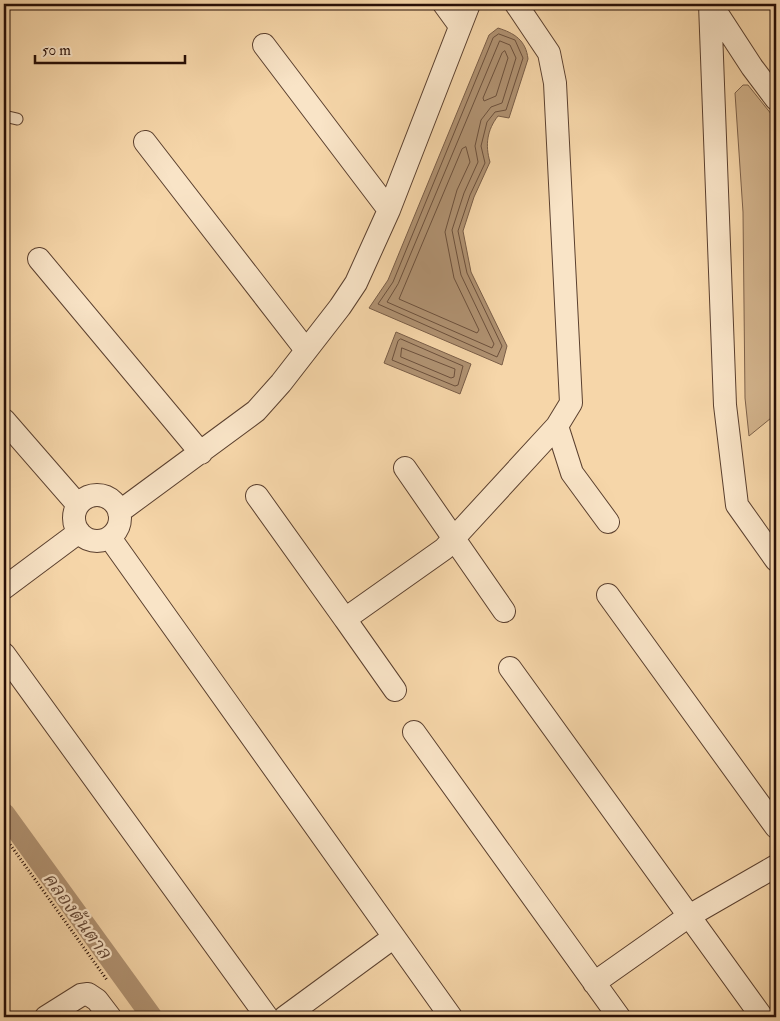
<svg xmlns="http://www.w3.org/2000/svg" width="780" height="1021" font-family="'IM FELL Double Pica','Noto Serif Thai',serif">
  <rect width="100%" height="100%" fill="#f6d6a9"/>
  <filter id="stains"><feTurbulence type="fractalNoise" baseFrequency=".004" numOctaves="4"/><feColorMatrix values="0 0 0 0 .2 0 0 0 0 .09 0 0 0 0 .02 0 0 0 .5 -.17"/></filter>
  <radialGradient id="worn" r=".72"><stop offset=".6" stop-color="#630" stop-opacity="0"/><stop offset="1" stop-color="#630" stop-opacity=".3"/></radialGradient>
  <!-- green -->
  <path fill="#d3b48d" stroke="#7d614a" d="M743 85H748L776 120V414L749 436 745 398 743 212 735 93Z"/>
  <!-- water -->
  <path fill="#b09272" stroke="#795d47" d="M498 28C514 33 526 40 528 59L509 118 498 116C487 130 485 145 490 162L474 197 463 231 471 272 507 346 502 365 369 308 388 280 489 35Z
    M396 332 471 364 460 394 384 363Z"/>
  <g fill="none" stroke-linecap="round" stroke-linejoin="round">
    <!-- shore -->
    <path stroke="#6c503c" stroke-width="1" d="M499 34 515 40 523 58 506 110 495 112 487 122 481 146 485 163 470 195 458 231 467 273 502 346 497 357 378 304 393 282 493 38Z
      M500 41 510 45 516 58 502 103 491 107 481 120 475 146 478 162 464 193 452 230 461 275 494 344 492 348 387 302 398 284Z
      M505 51 508 58 496 96 484 101 483 98 502 53Z
      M466 147 470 162 457 190 445 232 454 278 479 330 477 333 399 299 462 149Z
      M401 339 463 366 458 385 455 386 392 360 398 341Z
      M402 348 455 369 454 377 451 378 401 357Z"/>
    <!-- canal -->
    <path stroke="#b09272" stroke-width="21" d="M4 813 152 1017"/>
    <!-- lane casing -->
    <g stroke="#5b402f" stroke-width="13">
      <path id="lane" d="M4 116 17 119"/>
    </g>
    <!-- street casing -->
    <g stroke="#5b402f" stroke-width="24">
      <path id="street" d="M444 4 460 26
        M710 4 725 405 737 505 776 560
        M711 4 752 67 776 99
        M264 45 389 210
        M145 142 306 350
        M39 259 201 453
        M4 420 78 505
        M557 426 572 473 608 522
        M405 468 504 611
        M74 518a23 23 0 1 1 46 0a23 23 0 1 1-46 0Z
        M257 496 345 619 444 549 557 426 571 403 555 83 549 53 516 4
        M119 512 256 411 281 383 340 307 356 283 389 210 469 4
        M110 538 451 1017
        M4 588 79 532
        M608 595 776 827
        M345 619 395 690
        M4 654 267 1017
        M510 668 762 1017
        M414 732 619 1017
        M594 983 689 916 776 866
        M46 1017 81 995 88 994 97 1000 110 1017
        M285 1017 394 937"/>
    </g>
    <!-- path -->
    <path stroke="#270e06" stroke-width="3" stroke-dasharray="1 2.5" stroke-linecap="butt" d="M4 836 107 980"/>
    <!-- lane -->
    <use href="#lane" stroke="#f9e4c7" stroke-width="11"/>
    <!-- street -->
    <use href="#street" stroke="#f9e4c7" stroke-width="22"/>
  </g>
  <g text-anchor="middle" stroke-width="4.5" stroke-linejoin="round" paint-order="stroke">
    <!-- water labels -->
    <g font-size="19" font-style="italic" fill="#654937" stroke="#f9e4c7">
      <text transform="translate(78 915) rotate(54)" y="7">คลองต้นตาล</text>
    </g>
  </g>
  <!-- margin -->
  <rect width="780" height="1021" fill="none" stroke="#f6d6a9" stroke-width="20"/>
  <rect x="5" y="5" width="770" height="1011" fill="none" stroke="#270e06" stroke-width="2.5"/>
  <rect x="10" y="10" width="760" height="1001" fill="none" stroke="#270e06"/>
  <!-- scale -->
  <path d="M35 55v8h150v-8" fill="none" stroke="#270e06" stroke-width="2.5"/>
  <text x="42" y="55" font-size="15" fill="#270e06" stroke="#f9e4c7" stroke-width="4" paint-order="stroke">50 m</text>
  <rect width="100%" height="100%" filter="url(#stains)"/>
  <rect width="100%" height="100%" fill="url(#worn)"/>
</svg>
